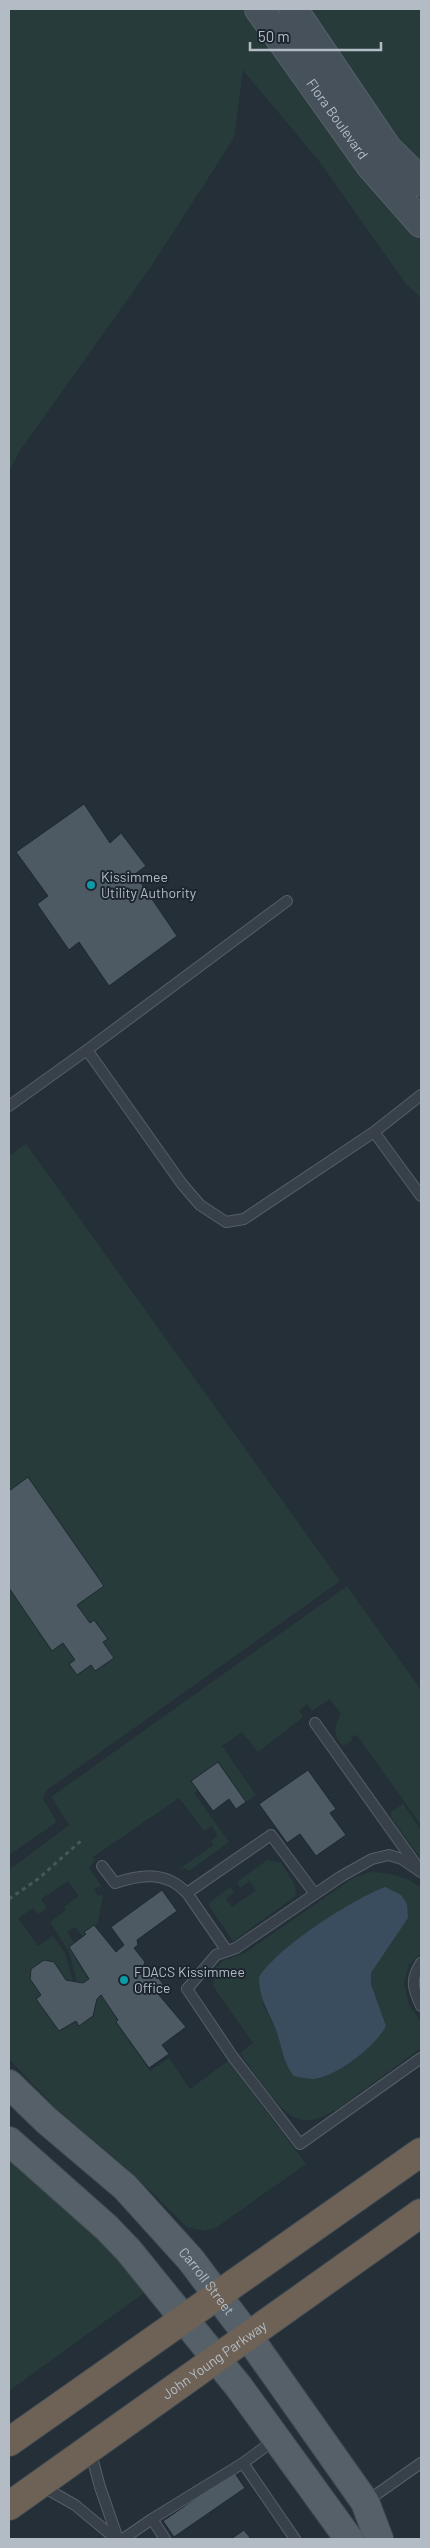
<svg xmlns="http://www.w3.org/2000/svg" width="430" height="2548" font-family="Barlow,sans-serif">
  <rect width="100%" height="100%" fill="#242f38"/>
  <!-- green -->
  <path fill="#273c3a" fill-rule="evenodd" d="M9 9H246L362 171 421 239V298L406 284 319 161 243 70 234 138 152 265 21 449 9 471Z
    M305 9H421V168L395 141Z
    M26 1144 340 1581 47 1790 43 1799 57 1822 9 1855V1156Z
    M347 1586 421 1690V1825L357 1735 351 1737 352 1740 344 1746C332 1738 334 1724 341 1714L330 1699 312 1711 307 1704 299 1710 303 1717 258 1752 242 1732 222 1746 256 1795 246 1802 218 1762 191 1781 198 1790 194 1793 229 1842 189 1871 186 1868 179 1869 213 1845 211 1841 218 1836 212 1826 204 1831 179 1798 93 1857 95 1861 89 1867 101 1886 94 1889 98 1896 103 1895 98 1923 84 1932 86 1934 83 1937 75 1927 67 1932 74 1943 69 1947 77 1957 75 1959 89 1979 83 1983 77 1982 69 1952 50 1922 66 1910 64 1907 79 1896 68 1881 41 1899 47 1908 38 1914 33 1908 18 1918 38 1946 53 1936 65 1953 73 1981 66 1980 54 1962 31 1969 30 1979 41 1995 36 1999 59 2030 76 2021 79 2026 93 2016 97 1999 101 1995 118 2020 116 2022 150 2071 169 2058 190 2089 228 2061 306 2164 217 2227 205 2231 187 2227 129 2170 56 2108 9 2059V1870L69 1825 51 1797Z
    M403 1804 421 1830V1859L391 1817V1812Z
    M267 1860 281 1863 295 1885 296 1896 233 1941 209 1906V1903L230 1887 234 1892 226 1899 232 1907 256 1891 250 1881 240 1888 237 1882Z
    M371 1872C392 1873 405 1876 421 1888V1953L409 1965 404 1983 409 2005 421 2022V2048L336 2110C325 2116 312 2123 299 2119 278 2113 253 2070 240 2053L253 2043 213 1986 215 1968 223 1961 245 1953 353 1878ZM331 1916 408 1918 371 1973V1984L386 2027 281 2044 274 2025 263 2005 318 1927Z
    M9 2155 75 2212 148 2290 9 2391Z"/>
  <!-- water -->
  <path fill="#3a4d5e" d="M385 1887 401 1895 407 1904 408 1918 371 1973V1984L386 2026C375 2047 337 2076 314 2079 308 2079 300 2077 294 2076 282 2062 282 2043 274 2025 267 2009 259 1997 259 1977 278 1947 351 1900 385 1887Z"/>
  <!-- building -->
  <path fill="#4d5a64" stroke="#1f2830" d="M84 804 110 843 121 833 146 866 135 874 177 936 109 986 79 942 69 950 37 904 48 896 16 852Z
    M28 1477 104 1586 77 1605 90 1623 94 1620 108 1639 103 1642 114 1658 95 1671 91 1665 77 1675 69 1664 75 1660 63 1643 52 1651 9 1588V1491Z
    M218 1762 246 1802 236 1809 229 1799 213 1811 191 1781Z
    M308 1770 336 1809 330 1813 346 1835 316 1856 300 1834 287 1843 259 1804Z
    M162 1890 177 1911 137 1940 138 1945 134 1948 145 1962 142 1969 148 1979 155 1973 167 1990 159 1995 186 2027 162 2045 169 2054 149 2068 116 2022 118 2020 101 1995 97 1999 93 2016 79 2026 76 2021 59 2031 36 1999 41 1995 30 1979 31 1969 44 1960 54 1962 66 1980 83 1983 89 1979 69 1947 86 1934 84 1932 94 1925 116 1952 124 1945 111 1927Z
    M234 2472 245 2488 174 2537 163 2521Z
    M244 2530 251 2539H231Z"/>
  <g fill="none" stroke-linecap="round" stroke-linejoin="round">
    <!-- lane casing -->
    <g stroke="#565f67" stroke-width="12">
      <path id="lane" d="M87 1050 182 1184 200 1205 226 1222 244 1219 374 1132 421 1095
        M9 1106 87 1050 287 901
        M374 1132 421 1196
        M315 1723 417 1866
        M102 1866 115 1883C142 1874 166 1871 187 1893L271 1835 315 1894
        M421 1872 402 1859 389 1855 372 1859 340 1877 236 1948 216 1955 187 1989 233 2057 300 2144 421 2058
        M187 1893 227 1951
        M421 1963C410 1979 413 1989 421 2006
        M90 2450 100 2487 118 2539
        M243 2463 276 2439
        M40 2485 75 2505 116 2539
        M367 2501 421 2463
        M152 2519 165 2539
        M123 2539 152 2519 243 2463 295 2539"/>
    </g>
    <!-- secondary casing -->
    <g stroke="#565f67" stroke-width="30">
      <g id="secondary">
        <path id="s1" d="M259 9 370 165 421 223"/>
        <path d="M293 9 387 148 421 182"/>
      </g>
    </g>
    <!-- primary casing -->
    <g stroke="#414a52" stroke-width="30">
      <g id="primary">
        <path id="s2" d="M9 2084 46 2120 125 2187 191 2260 248 2336 365 2502 379 2539"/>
        <path d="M9 2141 107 2228 129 2251 239 2387 349 2539"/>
      </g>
    </g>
    <!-- highway casing -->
    <g stroke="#434c54" stroke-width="30">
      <g id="highway">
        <path d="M9 2442 421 2152"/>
        <path id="s3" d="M9 2506 421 2213"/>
      </g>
    </g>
    <!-- path -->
    <path stroke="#465858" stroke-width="3" stroke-dasharray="4 4" stroke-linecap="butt" d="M9 1899 38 1879 83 1839"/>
    <!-- lane -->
    <use href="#lane" stroke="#384149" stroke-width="10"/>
    <!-- secondary -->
    <use href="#secondary" stroke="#46515c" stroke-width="28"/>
    <!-- primary -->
    <use href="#primary" stroke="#566069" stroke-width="28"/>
    <!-- highway -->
    <use href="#highway" stroke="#6e6256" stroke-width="28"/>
  </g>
  <!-- markers -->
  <g fill="#0f9aa8" stroke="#1d262e" stroke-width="2">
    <circle cx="91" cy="885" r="5"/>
    <circle cx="124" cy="1980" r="5"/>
  </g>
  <g text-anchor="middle" stroke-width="4" stroke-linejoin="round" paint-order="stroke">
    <!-- street labels -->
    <g font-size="14" fill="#b3bcc5" stroke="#1d262e">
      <text dy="5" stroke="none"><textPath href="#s1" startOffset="135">Flora Boulevard</textPath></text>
      <text dy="5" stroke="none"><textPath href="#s2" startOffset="280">Carroll Street</textPath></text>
      <text dy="5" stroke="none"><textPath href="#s3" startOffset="252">John Young Parkway</textPath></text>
    </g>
    <!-- poi labels -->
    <g font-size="14" fill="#b3bcc5" stroke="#1d262e" text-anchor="start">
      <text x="101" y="882">Kissimmee<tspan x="101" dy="16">Utility Authority</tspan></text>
      <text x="134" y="1977">FDACS Kissimmee<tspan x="134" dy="16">Office</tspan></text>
    </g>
  </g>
  <!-- border -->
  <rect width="430" height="2548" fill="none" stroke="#b3bcc5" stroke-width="20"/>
  <!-- scale -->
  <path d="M250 42v8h131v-8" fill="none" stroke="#b3bcc5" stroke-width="2.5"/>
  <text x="258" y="42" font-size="15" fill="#b3bcc5" stroke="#1d262e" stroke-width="4" paint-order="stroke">50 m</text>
</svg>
